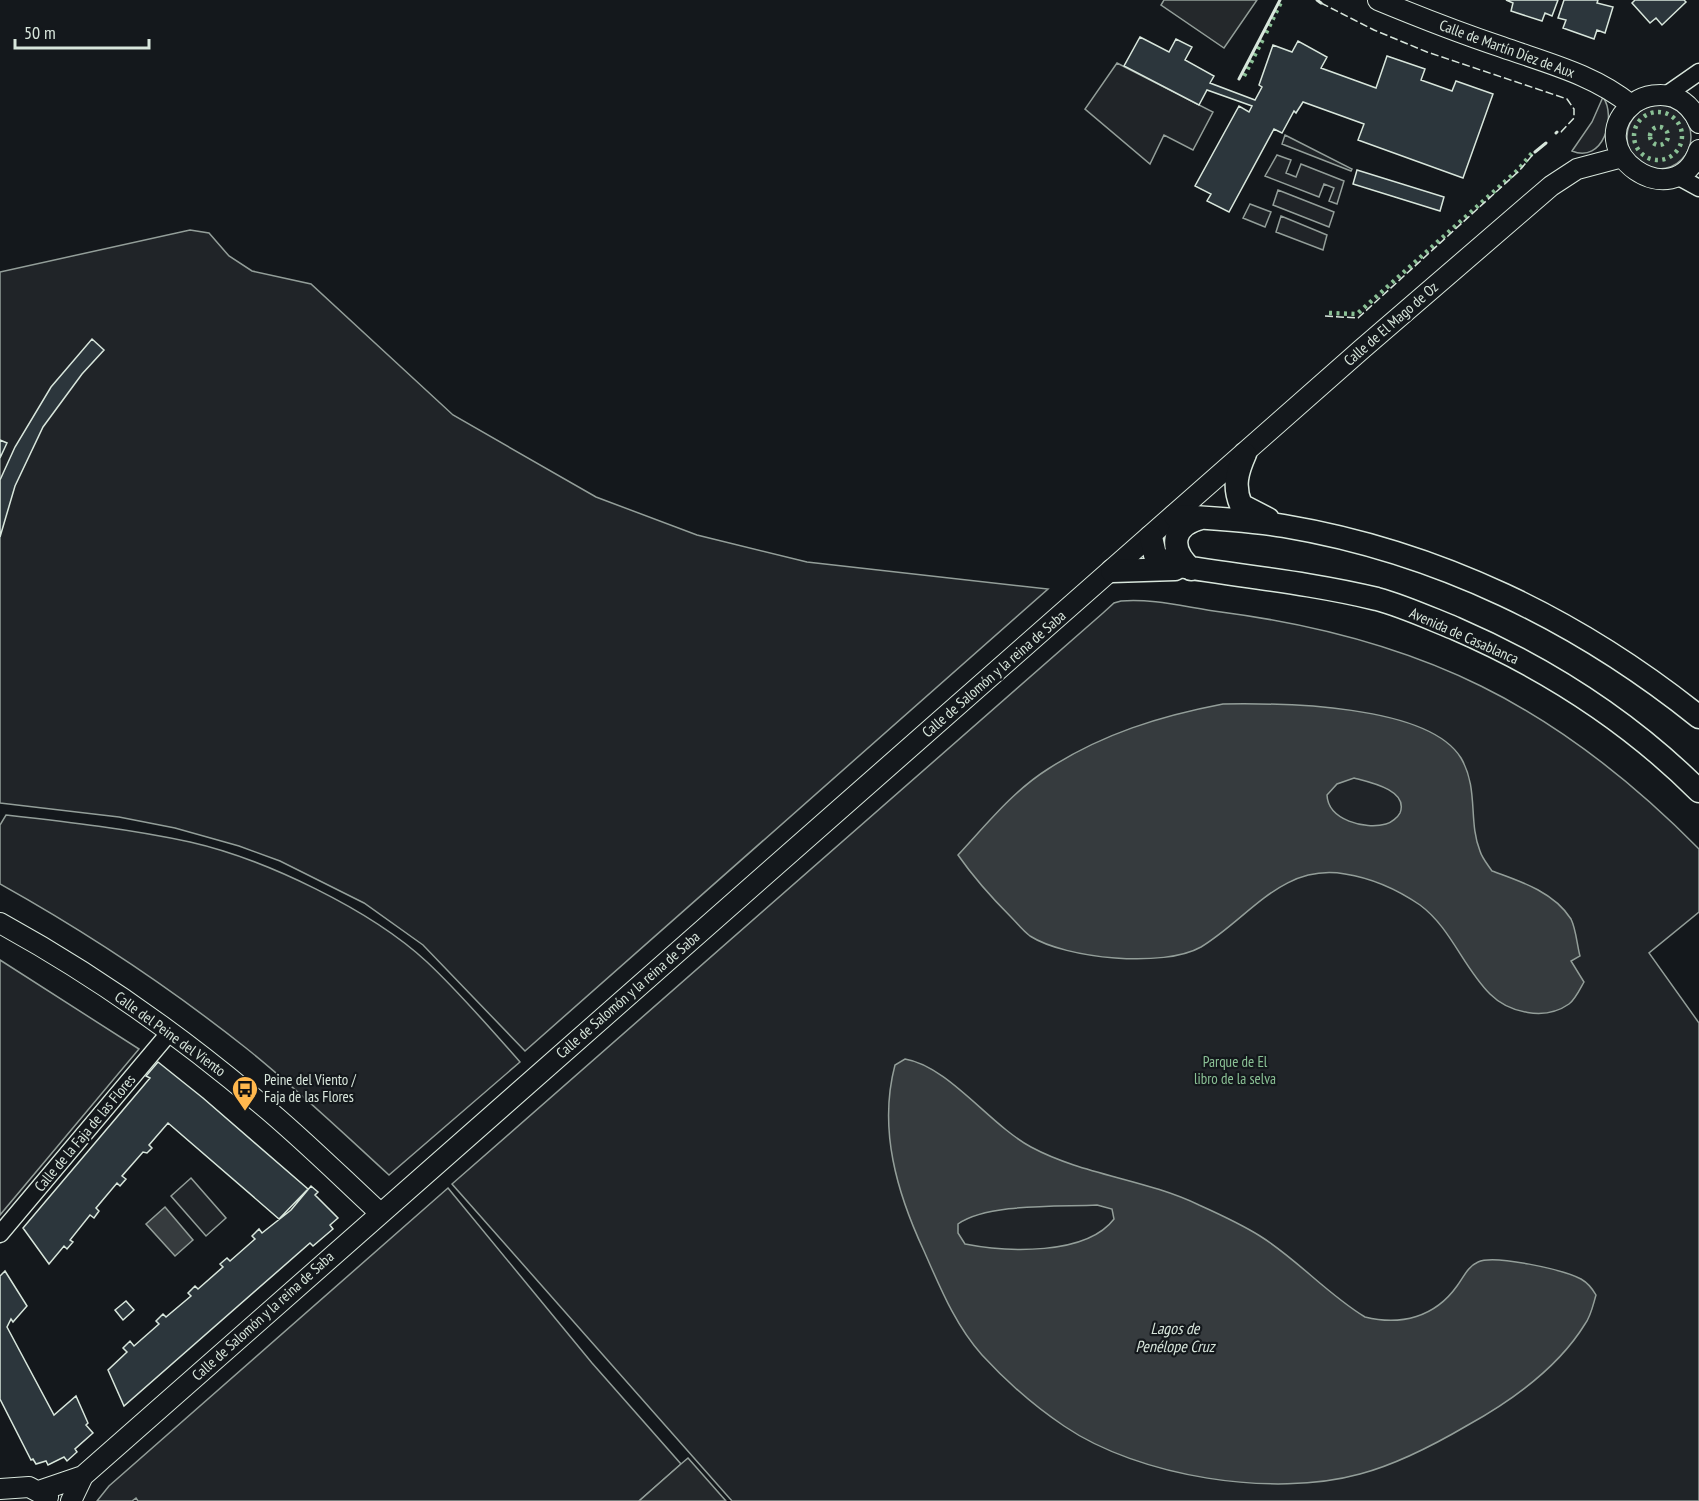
<svg xmlns="http://www.w3.org/2000/svg" width="1699" height="1501" font-family="'PT Sans Narrow',sans-serif">
  <rect width="100%" height="100%" fill="#14181c"/>
  <!-- green -->
  <path fill="#202428" stroke="#939e99" stroke-width="1.5" d="M1117 63 1213 112 1193 150 1164 135 1150 164 1085 109Z
    M1603 97C1617 117 1603 164 1572 151L1592 122Z
    M1627 137a32 32 0 1 1 64 0a32 32 0 1 1-64 0Z
    M1285 135 1352 169 1351 171 1282 144Z
    M1277 155 1291 160 1286 173 1296 177 1301 164 1344 181 1337 204 1329 201 1334 188 1324 184 1319 197 1265 176Z
    M1278 190 1334 212 1329 227 1273 205Z
    M1250 204 1271 212 1265 227 1243 218Z
    M1281 216 1327 235 1323 250 1276 232Z
    M190 230 209 233 229 256 252 271 311 284 453 415 596 497 697 535 807 562 1048 589 525 1051 423 945 364 903 280 861 239 846 175 828 119 817 0 803V272Z
    M1121 601C1153 598 1189 608 1221 612 1420 638 1557 705 1699 849V912L1649 953 1699 1023V1501H732L452 1184 1103 613 1114 603Z
    M6 815C68 822 130 829 190 842 265 859 371 910 427 962 460 993 490 1028 520 1062L389 1175C342 1132 296 1088 246 1048 169 987 86 932 0 884V825Z
    M0 960 139 1049 0 1215Z
    M191 1178 226 1218 206 1236 171 1196Z
    M448 1188 592 1363 681 1464 639 1501H138L136 1498 132 1501H97L109 1486Z"/>
  <!-- parking -->
  <path fill="#24282b" stroke="#939e99" stroke-width="1.5" d="M1164 0H1257L1224 48 1161 5Z
    M688 1458 726 1501H639L681 1464Z"/>
  <!-- water -->
  <path fill="#363b3e" stroke="#939e99" stroke-width="1.5" fill-rule="evenodd" d="M1223 704C1281 703 1428 704 1461 758 1479 789 1468 821 1480 851 1482 858 1488 865 1492 871 1520 881 1554 892 1571 919 1576 929 1577 945 1580 956L1571 961 1584 982C1580 989 1575 1000 1569 1004 1545 1021 1509 1013 1490 994 1463 967 1451 928 1420 905 1398 890 1371 878 1345 874 1282 863 1249 918 1201 947 1164 968 1066 959 1030 936 1023 931 1017 923 1011 917 991 897 974 878 958 855 986 825 1013 791 1048 769 1102 734 1160 716 1223 704ZM1354 778C1369 782 1409 790 1400 813 1398 817 1391 823 1386 824 1365 830 1328 820 1327 795L1337 784Z
    M905 1059C948 1066 990 1125 1031 1147 1083 1175 1145 1179 1199 1205 1219 1214 1241 1224 1260 1236 1297 1259 1327 1294 1365 1317 1401 1326 1435 1317 1457 1286 1464 1277 1467 1267 1478 1262 1494 1254 1564 1270 1581 1279 1588 1283 1592 1288 1596 1295 1593 1305 1591 1316 1585 1324 1558 1368 1513 1400 1468 1425 1434 1445 1398 1464 1360 1474 1273 1498 1139 1477 1064 1426 1034 1406 1006 1381 982 1355 955 1325 940 1287 924 1251 897 1193 878 1129 895 1065ZM1097 1205 1112 1209 1114 1219C1086 1256 1006 1252 965 1244L958 1233V1224C988 1203 1059 1207 1097 1205Z
    M165 1207 193 1240 175 1256 146 1224Z"/>
  <!-- building -->
  <path fill="#2c363c" stroke="#d8e6dc" stroke-width="1.5" d="M1506 0H1558L1552 16 1545 13 1542 21 1511 11 1513 3Z
    M1564 0H1598L1597 3 1613 7 1605 33 1597 30 1594 39 1563 28 1566 20 1558 18Z
    M1635 0H1684L1686 2 1662 25 1656 18 1650 23 1632 3Z
    M1140 37 1169 52 1176 39 1192 47 1185 60 1214 76 1210 83 1255 100 1262 87 1259 85 1273 45 1292 52 1298 41 1327 57 1321 68 1376 88 1387 56 1425 69 1421 80 1452 91 1456 81 1493 94 1463 178 1358 140 1364 124 1303 102 1296 113 1294 111 1282 133 1274 129 1229 212 1207 201 1211 194 1195 186 1239 106 1249 112 1252 106 1207 90 1199 105 1124 66Z
    M1357 170 1444 197 1440 211 1353 184Z
    M92 339 104 350 82 374 43 427 15 486 0 537V480L15 447 51 387Z
    M0 440 7 443 0 458Z
    M158 1062 203 1098 308 1189 279 1219 168 1123 149 1145 152 1148 147 1153 143 1152 122 1176 126 1179 120 1186 117 1183 96 1208 99 1211 94 1218 90 1215 70 1240 73 1242 67 1249 64 1246 49 1264 23 1228 150 1078 146 1076Z
    M311 1186 318 1192 315 1195 338 1218 330 1225 333 1229 313 1246 310 1243 124 1406 108 1370 127 1352 123 1348 130 1341 134 1346 159 1324 156 1321 163 1314 166 1317 191 1296 188 1293 195 1286 198 1289 223 1267 220 1264 227 1258 230 1261 255 1239 252 1236 259 1229 262 1233 291 1210Z
    M5 1271 27 1306 13 1322 11 1319 7 1327 54 1415 76 1396 88 1423 86 1425 93 1433 75 1449 77 1452 67 1461 64 1457 48 1465 46 1461 36 1464 33 1459 31 1460 0 1399V1276Z
    M126 1301 134 1310 123 1320 115 1310Z"/>
  <g fill="none" stroke-linecap="round" stroke-linejoin="round">
    <!-- minor casing -->
    <g stroke="#d8e6dc" stroke-width="19">
      <path id="minor" d="M1666 95 1699 72
        M1677 176 1699 188
        M0 1234 170 1032"/>
    </g>
    <!-- tertiary casing -->
    <g stroke="#d8e6dc" stroke-width="22">
      <path id="tertiary" d="M1378 0C1419 17 1460 33 1502 47 1547 63 1595 75 1631 105
        M1699 123C1694 111 1686 102 1674 97 1661 93 1645 95 1634 103 1575 150 1676 219 1699 150
        M0 923C93 974 181 1036 262 1105 303 1139 341 1177 380 1213
        M0 1489 29 1487 48 1497
        M39 1491 83 1476 1362 349 1551 186 1577 169 1622 157
        M71 1501 83 1476"/>
    </g>
    <!-- secondary casing -->
    <g stroke="#d8e6dc" stroke-width="25">
      <path id="secondary" d="M1245 454C1237 472 1233 486 1241 505L1268 519
        M1175 516C1212 518 1248 520 1284 526 1438 552 1578 620 1699 717
        M1151 537 1155 555 1166 564C1237 576 1307 582 1377 599 1403 606 1429 618 1454 628 1544 667 1629 721 1699 791
        M1191 569C1169 549 1171 526 1201 518
        M1112 571 1175 569"/>
    </g>
    <!-- minor -->
    <use href="#minor" stroke="#14181c" stroke-width="16"/>
    <!-- tertiary -->
    <use href="#tertiary" stroke="#14181c" stroke-width="20"/>
    <!-- secondary -->
    <use href="#secondary" stroke="#14181c" stroke-width="22"/>
    <!-- hedge -->
    <path stroke="#8ac095" stroke-width="4.5" stroke-dasharray="3 4.5" stroke-linecap="butt" d="M1266 33 1282 0
      M1244 76 1263 39
      M1634 136a24 24 0 1 1 48 0a24 24 0 1 1-48 0Z
      M1650 136a9 9 0 1 1 18 0a9 9 0 1 1-18 0Z
      M1329 313 1357 314 1518 170 1533 152"/>
    <!-- fence -->
    <path stroke="#d8e6dc" stroke-width="1.5" stroke-dasharray="8 3" stroke-linecap="butt" d="M1321 3 1374 30 1427 52 1567 99 1574 109V118L1561 132H1557
      M1325 316 1358 318 1519 171 1535 152"/>
    <!-- wall -->
    <path stroke="#d8e6dc" stroke-width="3" d="M1317 0 1321 3
      M1239 79 1280 0
      M1556 133 1557 132
      M1535 152 1546 143"/>
  </g>
  <!-- icons -->
  <defs>
    <g id="bus-pin" transform="scale(1.35)"><path d="M0 17L-7.5 6A9.5 9.5 0 1 1 7.5 6Z" fill="#ffb74d" stroke="#14181c"/><path d="M-5-6H5V4H4V6H2V4H-2V6H-4V4H-5ZM-3.5-4V0h7V-4ZM-3.5 1.2v1.5H-2V1.2ZM2 1.2v1.5H3.5V1.2Z" fill="#111"/></g>
  </defs>
  <g fill-rule="evenodd">
    <use href="#bus-pin" x="245" y="1089"/>
  </g>
  <g text-anchor="middle" stroke-width="4.5" stroke-linejoin="round" paint-order="stroke">
    <!-- street labels -->
    <g font-size="15" fill="#d8e6dc" stroke="#14181c">
      <text transform="translate(1507 49) rotate(20)" y="5">Calle de Martín Díez de Aux</text>
      <text transform="translate(1391 324) rotate(-41)" y="5">Calle de El Mago de Oz</text>
      <text transform="translate(1464 636) rotate(24)" y="5">Avenida de Casablanca</text>
      <text transform="translate(994 674) rotate(-41)" y="5">Calle de Salomón y la reina de Saba</text>
      <text transform="translate(628 995) rotate(-41)" y="5">Calle de Salomón y la reina de Saba</text>
      <text transform="translate(170 1034) rotate(36)" y="5">Calle del Peine del Viento</text>
      <text transform="translate(85 1133) rotate(-50)" y="5">Calle de la Faja de las Flores</text>
      <text transform="translate(263 1316) rotate(-42)" y="5">Calle de Salomón y la reina de Saba</text>
    </g>
    <!-- park labels -->
    <g font-size="15" fill="#8ac095" stroke="#14181c">
      <text x="1235" y="1067">Parque de El<tspan x="1235" dy="17">libro de la selva</tspan></text>
    </g>
    <!-- poi labels -->
    <g font-size="15" fill="#d8e6dc" stroke="#14181c" text-anchor="start">
      <text x="264" y="1085">Peine del Viento /<tspan x="264" dy="17">Faja de las Flores</tspan></text>
    </g>
    <!-- water labels -->
    <g font-size="16" font-style="italic" fill="#d8e6dc" stroke="#14181c">
      <text x="1175" y="1334">Lagos de<tspan x="1175" dy="18">Penélope Cruz</tspan></text>
    </g>
  </g>
  <!-- scale -->
  <path d="M15 39v9h134v-9" fill="none" stroke="#d8e6dc" stroke-width="3"/>
  <text x="24" y="39" font-size="18" fill="#d8e6dc" stroke="#14181c" stroke-width="4.5" paint-order="stroke">50 m</text>
</svg>
